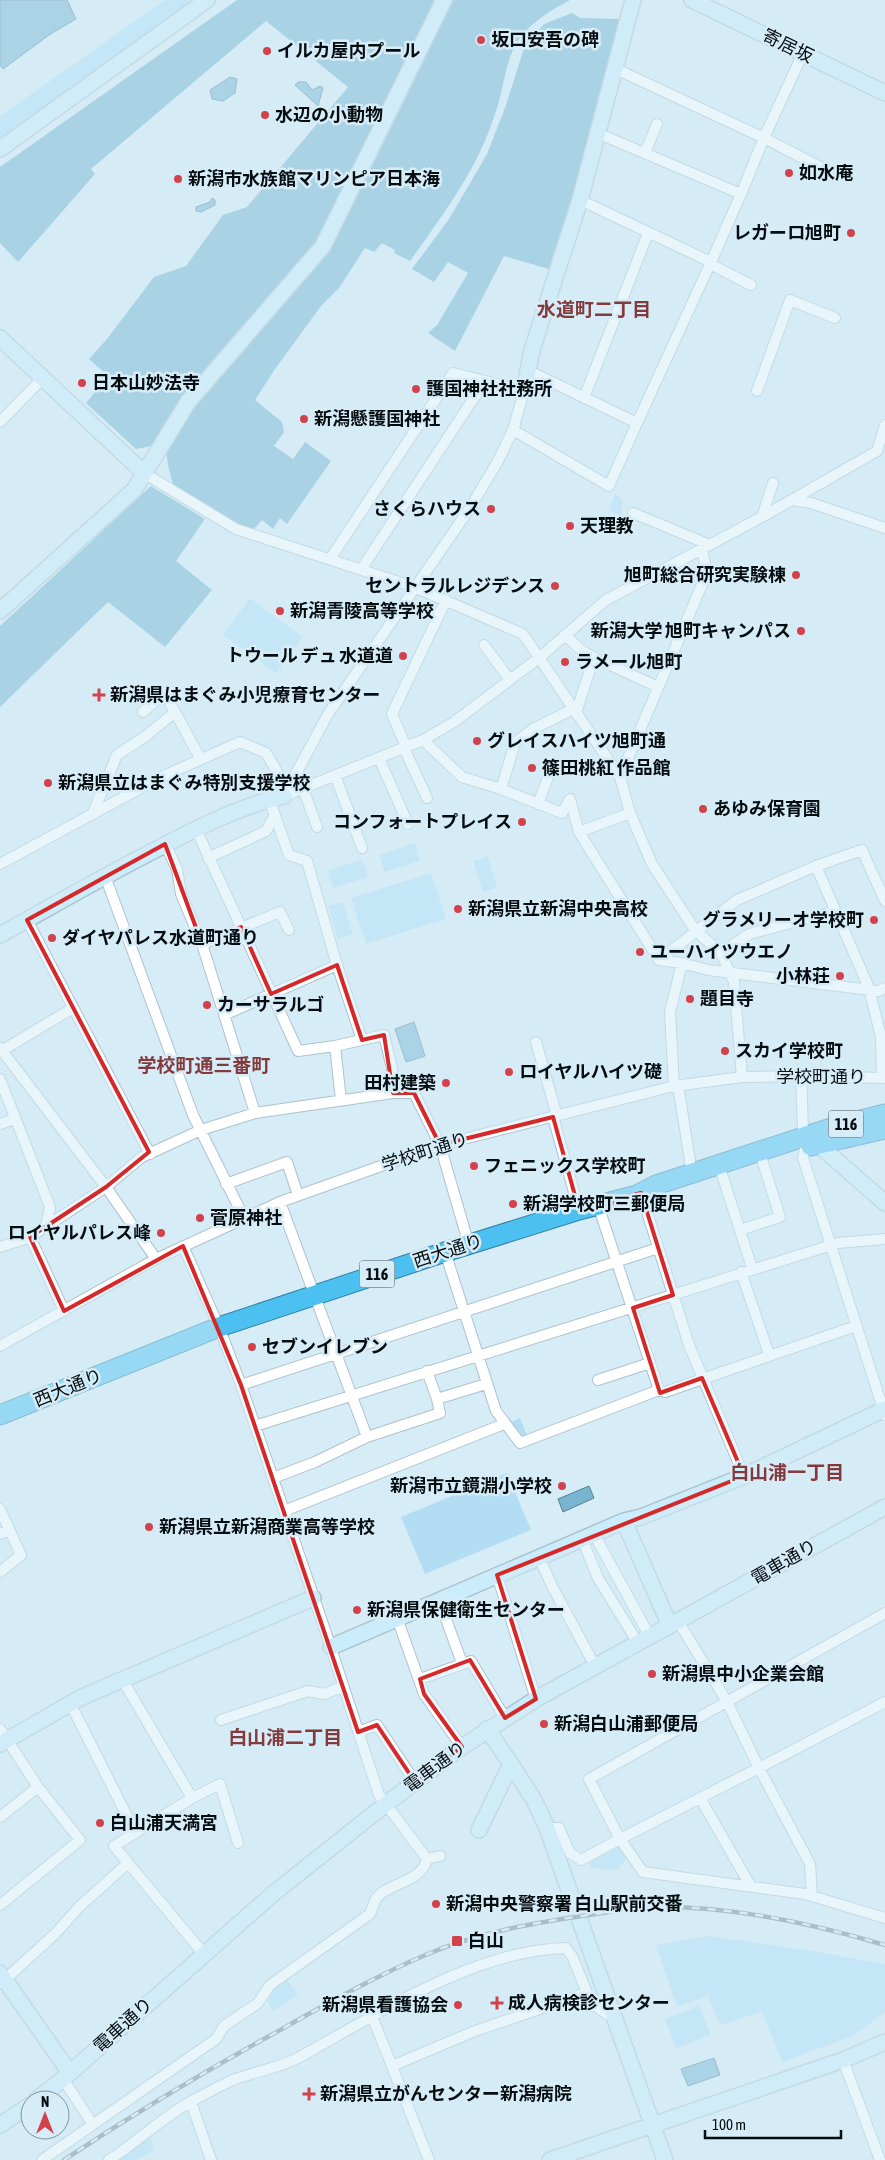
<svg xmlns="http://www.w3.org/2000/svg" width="885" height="2160" font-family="'Asap Condensed','Noto Sans JP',sans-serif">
  <rect width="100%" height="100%" fill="#d6ecf7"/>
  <!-- green -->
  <path fill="#b2ddf3" d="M165 0H198L0 140V116Z
    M615 493 623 501 621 517 609 510Z
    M250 598 303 637 276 674 223 635Z
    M415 843 420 861 384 872 379 855Z
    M488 856 497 888 483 892 473 861Z
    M362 859 368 877 333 888 328 871Z
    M431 873 446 919 366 944 351 898Z
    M343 902 353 934 338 939 328 906Z
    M520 1418 527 1436 518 1435 508 1423Z
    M507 1473 531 1530 425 1574 401 1517Z
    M620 1846 626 1860 620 1865 619 1870 591 1868 589 1863Z
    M708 1936 812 1951 885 1964V2012L853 2036 782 2062 762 2011 720 2025 708 1996 677 2007 656 1945Z
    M287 1979 298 1995 273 2011 268 2002 275 1987Z
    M699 2006 711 2035 676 2048 665 2019Z
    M150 2134 154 2151 135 2160H117Z"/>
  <!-- forest -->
  <path fill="#75b1ce" d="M237 0H439L320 244 152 446 136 449 86 403 108 376 89 359 107 339 154 277 186 266 223 215 247 207 348 87 266 21 91 169 95 174 18 262 0 243V167Z
    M450 0H570C554 9 538 18 526 31 507 49 505 81 498 105 493 121 487 137 480 152 461 191 435 226 410 261L394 253 395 250 382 243 374 252 365 248 339 288 321 306 275 369 255 400 282 422 284 432 274 446 293 459 305 442 331 461 287 524 280 518 273 529 262 520 254 529 239 524 173 485 168 465 166 450 192 403 327 249Z
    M572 13 580 18 621 19 559 272 504 256 455 351 428 333 437 325 468 273 448 262 434 282 412 269 449 219 487 154 505 108 525 45 544 24Z
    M151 486 205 519 176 561 212 590 165 647 108 602 0 707V626Z"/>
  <!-- water -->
  <path fill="#79b4d1" stroke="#568297" d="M0 0H67L76 19 49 35 3 69 0 65Z
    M230 77 237 79 235 93 223 101 212 99 210 90Z
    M298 82H306L312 90 320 86 323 88 318 106 295 85Z
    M212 198 215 200V205L201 212 196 211V207L210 202Z
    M414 1022 425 1056 406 1062 395 1029Z
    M589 1486 594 1498 563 1512 558 1499Z
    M714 2058 720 2075 688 2086 681 2069Z"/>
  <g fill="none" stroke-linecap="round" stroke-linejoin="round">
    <!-- street casing -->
    <g stroke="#adc2cd" stroke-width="12">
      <path id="street" d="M616 69 764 138 803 53
        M597 133 741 194 764 138 820 167
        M645 153 657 124
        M580 200 711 262 741 194
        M710 264 751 285
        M527 370 637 423 711 262
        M757 391 790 300 835 318
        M584 398 648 233
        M0 422 43 378
        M515 424 513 430 609 486 637 423
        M144 473 236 529 414 587 523 634 620 777 707 573 702 549
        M792 500 811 503 885 528
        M633 513 710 545
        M762 517 773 483
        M330 559 453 373 524 391
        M362 568 485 381
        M565 635 582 651 593 657 658 687
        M484 645 510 680
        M143 712 164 693 175 712
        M576 713 594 657
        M423 740 462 777 501 789 562 813 570 799 579 832 659 960
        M406 747 392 714 446 600
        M404 748 427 798
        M379 758 408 824
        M335 775 362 848
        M620 777 630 813 652 864 695 930 721 953 734 982 742 1077
        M303 788 317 827
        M501 789 515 743 533 729 573 709
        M284 796 423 740 454 722 539 658 606 600 762 517 877 451 885 425
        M284 796 328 714 470 508 498 461 513 430 524 391
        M269 799 289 855 307 861 337 965 362 1040
        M538 804 551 769
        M93 813 117 755 146 736 175 712 200 758
        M196 829 298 1051 335 1046 341 1100
        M579 832 630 813
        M165 844 177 869 181 894 202 944 255 1113
        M208 858 266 831 275 815
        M0 864 161 777 240 742 266 753 279 775 284 796
        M816 866 869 988 881 1037 882 1077
        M105 876 193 1115 244 1218
        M27 920 150 1154
        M202 944 280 912 289 930
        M721 953 749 934 835 911
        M659 960 737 900 816 866 862 850 885 901
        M659 960 682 963 708 970 879 991 885 988
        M224 1015 337 965
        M536 1042 557 1116
        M335 1046 384 1035 392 1068 393 1093
        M0 1048 106 1187 156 1259
        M3 1050 73 1008
        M801 1076 803 1129 808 1136 803 1158 885 1415
        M0 1079 50 1207 46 1226
        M678 1085 692 1174
        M674 1086 670 1012 682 963
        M553 1117 579 1210
        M0 1124 14 1119
        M719 1165 752 1268
        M226 1184 287 1162 298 1195
        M641 1193 689 1345 744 1476
        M280 1202 367 1437
        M598 1205 659 1390
        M740 1230 780 1217 760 1153
        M30 1237 64 1311
        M183 1246 219 1327 241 1385 327 1636 379 1795 427 1859
        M0 1247 30 1237 106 1187 142 1157 201 1130 255 1113 393 1093H414L440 1145 469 1245
        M445 1252 496 1411 520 1443 659 1390 665 1392 856 1326
        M741 1272 769 1354
        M0 1346 156 1259 280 1202 440 1145 674 1086 742 1077 801 1076 885 1078
        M427 1371 437 1399
        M598 1380 650 1363
        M241 1385 658 1248
        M255 1426 838 1243 885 1239
        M273 1478 315 1462 367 1437 440 1413 437 1399 486 1384
        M0 1509 21 1555 0 1572
        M284 1511 504 1424
        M0 1534 9 1530
        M594 1534 650 1637
        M582 1539 598 1578 638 1643
        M539 1557 552 1586 595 1666
        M497 1575 536 1699
        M439 1600 462 1663
        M397 1618 424 1694 462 1747
        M678 1621 726 1700 759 1768 885 1702
        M122 1679 192 1798
        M420 1679 471 1661 505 1718
        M70 1703 135 1832
        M221 1720 308 1691 324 1694 342 1687
        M0 1729 38 1787 80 1840 0 1905
        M358 1732 377 1725 415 1782
        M700 1798 759 1768 810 1864 812 1896
        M0 1817 38 1787
        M547 1828H559L570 1853 581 1860 620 1839 589 1779 885 1613
        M750 1885 700 1798 620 1839 643 1872 805 1894 885 1918
        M203 1953 114 1846 192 1798 220 1784 238 1843
        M1 1983 55 1934 79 1907 127 1864
        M372 2016 429 2160
        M843 2060 880 2160
        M392 2066 475 2031 587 1993
        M63 2079 92 2123
        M191 2102 211 2160
        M42 2160 216 2039 224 2026 258 2003 270 1985 370 1914C372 1910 373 1904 376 1899 386 1883 422 1883 427 1859L440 1856
        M109 2160C137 2142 163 2117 192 2101 205 2094 219 2086 233 2080 254 2072 278 2068 298 2058 376 2015 474 1950 566 1948L573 1958 591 2003 613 2018"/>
    </g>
    <!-- secondary casing -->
    <g stroke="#adc2cd" stroke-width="18">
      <path id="secondary" d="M692 0 885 93
        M0 149 207 0
        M0 338 144 473
        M524 391 532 350 580 200 633 0
        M0 611 134 490 188 402 323 246 444 0
        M0 935C52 906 104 876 157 849 197 828 240 806 284 796
        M812 1139 885 1203
        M670 1626 624 1521 641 1517 744 1476 885 1409
        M331 1647 624 1521
        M0 1744 82 1697 313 1598
        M511 1764 534 1800 547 1828 665 2160
        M479 1830 511 1764 487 1729
        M0 1973 70 2073
        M36 2100 63 2079 274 1893 386 1804 462 1747 536 1699 885 1507
        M0 2125 30 2105
        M550 2160 843 2060 885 2042"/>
    </g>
    <!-- highway casing -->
    <g stroke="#3481a3" stroke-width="21">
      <path id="highway" d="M811 1146 885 1129
        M0 1415 219 1327 445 1252 579 1210 637 1195 656 1185 834 1127 885 1114"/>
    </g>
    <!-- street -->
    <use href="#street" stroke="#fff" stroke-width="10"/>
    <!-- secondary -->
    <use href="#secondary" stroke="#caecfb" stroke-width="15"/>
    <!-- highway -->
    <use href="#highway" stroke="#4dc0f2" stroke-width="19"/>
    <!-- rail casing -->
    <g stroke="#76858d" stroke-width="4.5">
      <path id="rail" d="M64 2160C132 2115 202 2073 273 2034 323 2006 372 1978 423 1956 478 1932 538 1922 596 1914 618 1910 640 1907 662 1907 737 1907 814 1924 885 1945"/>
    </g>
    <!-- rail -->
    <use href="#rail" stroke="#d6ecf7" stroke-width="2.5" stroke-dasharray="8" stroke-linecap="butt"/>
  </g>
  <!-- marked area -->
  <path d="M0 0H885V2160H0ZM165 844 202 944 241 927 271 994 337 965 362 1040 384 1035 393 1093H414L440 1145 553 1117 579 1210 641 1193 673 1295 633 1308 660 1393 702 1378 744 1476 497 1575 536 1699 505 1718 470 1660 420 1679 424 1694 462 1747 415 1782 377 1725 358 1732 241 1385 183 1246 64 1311 30 1237 106 1187 149 1152 27 920Z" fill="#d6ecf7" fill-opacity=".55" fill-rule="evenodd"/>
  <path fill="none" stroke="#d62828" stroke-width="4" stroke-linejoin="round" d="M165 844 202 944 241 927 271 994 337 965 362 1040 384 1035 393 1093H414L440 1145 553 1117 579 1210 641 1193 673 1295 633 1308 660 1393 702 1378 744 1476 497 1575 536 1699 505 1718 470 1660 420 1679 424 1694 462 1747 415 1782 377 1725 358 1732 241 1385 183 1246 64 1311 30 1237 106 1187 149 1152 27 920Z"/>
  <!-- markers -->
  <g fill="#d2424d" stroke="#d6ecf7" stroke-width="2">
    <circle cx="481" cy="40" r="5"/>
    <circle cx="267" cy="51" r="5"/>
    <circle cx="265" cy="115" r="5"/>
    <circle cx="789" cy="173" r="5"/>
    <circle cx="178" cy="179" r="5"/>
    <circle cx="851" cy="233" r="5"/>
    <circle cx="82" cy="383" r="5"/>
    <circle cx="416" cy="389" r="5"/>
    <circle cx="304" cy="419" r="5"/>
    <circle cx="491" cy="509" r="5"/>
    <circle cx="570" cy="526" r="5"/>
    <circle cx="796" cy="575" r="5"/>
    <circle cx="555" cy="586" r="5"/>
    <circle cx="280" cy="611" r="5"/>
    <circle cx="801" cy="631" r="5"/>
    <circle cx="403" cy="656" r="5"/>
    <circle cx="565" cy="662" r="5"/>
    <path d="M96.5 687.5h5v5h5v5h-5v5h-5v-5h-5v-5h5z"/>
    <circle cx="477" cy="741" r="5"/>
    <circle cx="532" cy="768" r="5"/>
    <circle cx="48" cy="783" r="5"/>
    <circle cx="703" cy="809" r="5"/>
    <circle cx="522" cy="822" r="5"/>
    <circle cx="458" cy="909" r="5"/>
    <circle cx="874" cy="920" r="5"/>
    <circle cx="52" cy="938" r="5"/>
    <circle cx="640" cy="952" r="5"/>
    <circle cx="840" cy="976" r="5"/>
    <circle cx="690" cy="999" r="5"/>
    <circle cx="207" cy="1005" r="5"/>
    <circle cx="725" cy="1051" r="5"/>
    <circle cx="509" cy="1072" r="5"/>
    <circle cx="446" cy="1083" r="5"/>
    <circle cx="474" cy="1166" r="5"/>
    <circle cx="513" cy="1204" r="5"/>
    <circle cx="200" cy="1218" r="5"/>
    <circle cx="161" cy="1233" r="5"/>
    <circle cx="252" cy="1347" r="5"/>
    <circle cx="562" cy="1486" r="5"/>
    <circle cx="149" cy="1527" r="5"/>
    <circle cx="357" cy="1610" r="5"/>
    <circle cx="652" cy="1674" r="5"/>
    <circle cx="544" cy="1724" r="5"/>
    <circle cx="100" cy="1823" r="5"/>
    <circle cx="436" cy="1904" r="5"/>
    <rect x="451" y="1935" width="12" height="12" rx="2.5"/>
    <path d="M494.5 1995.5h5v5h5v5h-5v5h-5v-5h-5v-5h5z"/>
    <circle cx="458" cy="2005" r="5"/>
    <path d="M306.5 2086.5h5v5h5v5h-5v5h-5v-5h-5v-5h5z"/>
  </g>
  <g text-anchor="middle" stroke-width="5" stroke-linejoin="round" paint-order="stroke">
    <!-- shield labels -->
    <g fill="#d6ecf7" stroke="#445056" stroke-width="1">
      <rect x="828.5" y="1110.5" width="35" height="27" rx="4"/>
      <rect x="359.5" y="1260.5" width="35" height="27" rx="4"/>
    </g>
    <g font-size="16" font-weight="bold" fill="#060d11">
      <text x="846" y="1130">116</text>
      <text x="377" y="1280">116</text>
    </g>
    <!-- poi labels -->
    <g font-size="18" font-weight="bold" fill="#060d11" stroke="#d6ecf7" text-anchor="start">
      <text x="491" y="46">坂口安吾の碑</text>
      <text x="277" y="57">イルカ屋内プール</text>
      <text x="275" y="121">水辺の小動物</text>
      <text x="799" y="179">如水庵</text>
      <text x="188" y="185">新潟市水族館マリンピア日本海</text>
      <text x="841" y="239" text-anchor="end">レガーロ旭町</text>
      <text x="92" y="389">日本山妙法寺</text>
      <text x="426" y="395">護国神社社務所</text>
      <text x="314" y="425">新潟懸護国神社</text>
      <text x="481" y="515" text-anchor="end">さくらハウス</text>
      <text x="580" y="532">天理教</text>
      <text x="786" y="581" text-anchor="end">旭町総合研究実験棟</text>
      <text x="545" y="592" text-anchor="end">セントラルレジデンス</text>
      <text x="290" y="617">新潟青陵高等学校</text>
      <text x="791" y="637" text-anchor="end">新潟大学 旭町キャンパス</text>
      <text x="393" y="662" text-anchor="end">トウール デュ 水道道</text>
      <text x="575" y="668">ラメール旭町</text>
      <text x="110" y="701">新潟県はまぐみ小児療育センター</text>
      <text x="487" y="747">グレイスハイツ旭町通</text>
      <text x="542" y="774">篠田桃紅 作品館</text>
      <text x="58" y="789">新潟県立はまぐみ特別支援学校</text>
      <text x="713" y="815">あゆみ保育園</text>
      <text x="512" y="828" text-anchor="end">コンフォートプレイス</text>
      <text x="468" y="915">新潟県立新潟中央高校</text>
      <text x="864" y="926" text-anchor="end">グラメリーオ学校町</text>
      <text x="62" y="944">ダイヤパレス水道町通り</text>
      <text x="650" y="958">ユーハイツウエノ</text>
      <text x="830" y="982" text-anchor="end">小林荘</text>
      <text x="700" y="1005">題目寺</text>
      <text x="217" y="1011">カーサラルゴ</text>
      <text x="735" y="1057">スカイ学校町</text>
      <text x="519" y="1078">ロイヤルハイツ礎</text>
      <text x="436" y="1089" text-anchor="end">田村建築</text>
      <text x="484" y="1172">フェニックス学校町</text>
      <text x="523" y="1210">新潟学校町三郵便局</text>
      <text x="210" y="1224">菅原神社</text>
      <text x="151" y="1239" text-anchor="end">ロイヤルパレス峰</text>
      <text x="262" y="1353">セブンイレブン</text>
      <text x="552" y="1492" text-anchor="end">新潟市立鏡淵小学校</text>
      <text x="159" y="1533">新潟県立新潟商業高等学校</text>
      <text x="367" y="1616">新潟県保健衛生センター</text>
      <text x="662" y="1680">新潟県中小企業会館</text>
      <text x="554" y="1730">新潟白山浦郵便局</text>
      <text x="110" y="1829">白山浦天満宮</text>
      <text x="446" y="1910">新潟中央警察署 白山駅前交番</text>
      <text x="468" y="1947">白山</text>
      <text x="508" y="2009">成人病検診センター</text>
      <text x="448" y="2011" text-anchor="end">新潟県看護協会</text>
      <text x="320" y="2100">新潟県立がんセンター新潟病院</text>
    </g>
    <!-- street labels -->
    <g font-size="18" fill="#060d11" stroke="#d6ecf7">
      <text transform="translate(788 46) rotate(26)" y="6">寄居坂</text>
      <text x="821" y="1083">学校町通り</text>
      <text transform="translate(425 1152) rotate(-18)" y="6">学校町通り</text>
      <text transform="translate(448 1251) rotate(-18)" y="6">西大通り</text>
      <text transform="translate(68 1388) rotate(-22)" y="6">西大通り</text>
      <text transform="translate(784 1562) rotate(-30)" y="6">電車通り</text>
      <text transform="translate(435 1767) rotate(-37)" y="6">電車通り</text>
      <text transform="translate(123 2025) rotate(-42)" y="6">電車通り</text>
    </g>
    <!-- neighbourhood labels -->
    <g font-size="19" font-weight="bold" fill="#823a3c" stroke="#d6ecf7">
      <text x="594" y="316">水道町二丁目</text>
      <text x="204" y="1072">学校町通三番町</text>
      <text x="787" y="1479">白山浦一丁目</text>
      <text x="285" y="1744">白山浦二丁目</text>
    </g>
  </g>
  <!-- north arrow -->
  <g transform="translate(45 2115)"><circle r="24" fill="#d6ecf7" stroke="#83939b"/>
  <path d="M0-4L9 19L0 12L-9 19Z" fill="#d2424d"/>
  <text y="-8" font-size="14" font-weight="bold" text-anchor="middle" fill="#060d11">N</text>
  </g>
  <!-- scale -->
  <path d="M705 2130v8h136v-8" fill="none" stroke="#060d11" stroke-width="2.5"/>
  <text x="712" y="2130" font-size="15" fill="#060d11" stroke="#d6ecf7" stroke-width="4" paint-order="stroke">100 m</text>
</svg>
